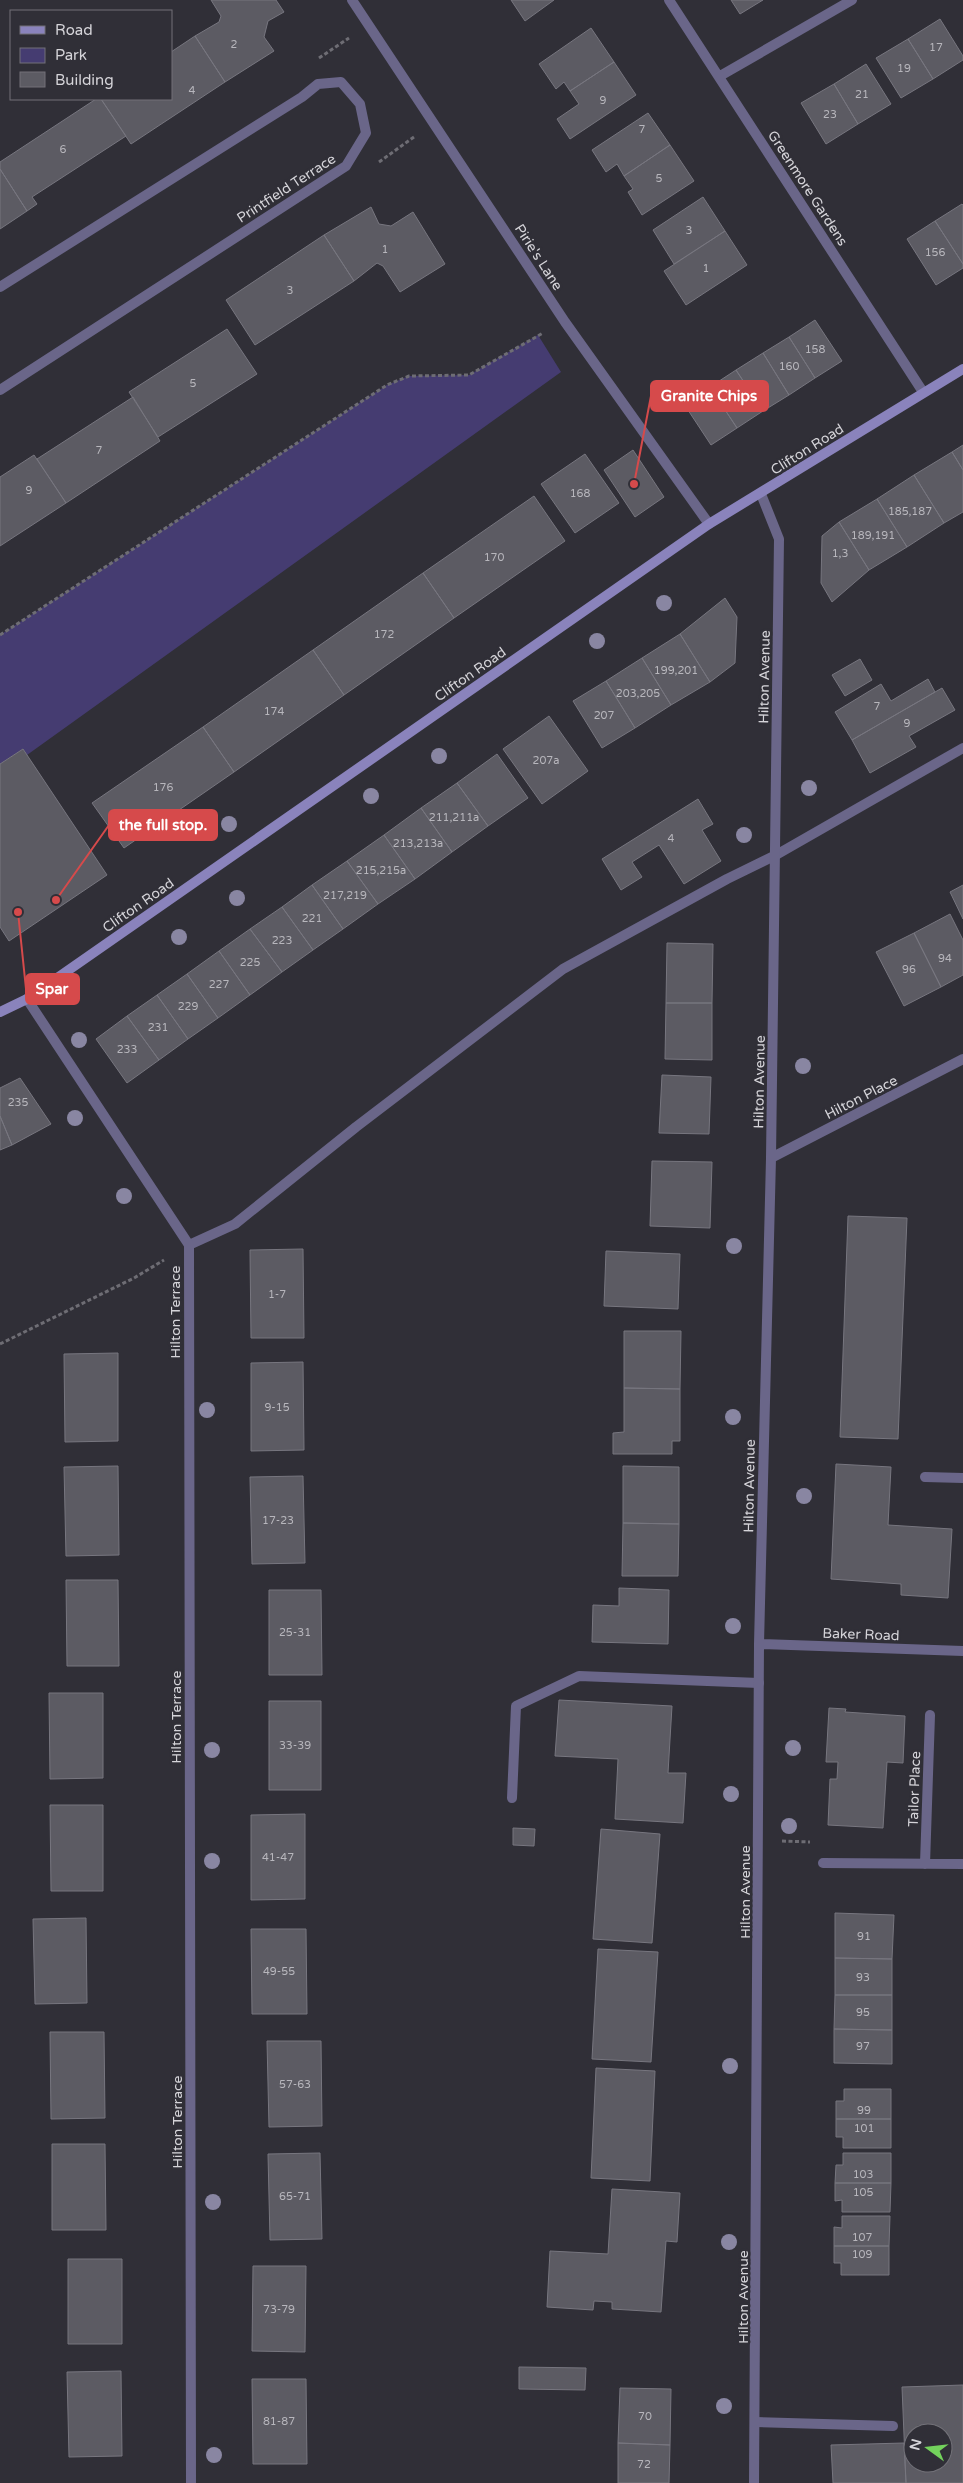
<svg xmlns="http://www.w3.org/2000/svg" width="963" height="2483" font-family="'Varela Round',sans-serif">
  <rect width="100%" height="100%" fill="#302f37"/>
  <!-- green -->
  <path fill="#453c71" d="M538 335 561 372 27 755 23 749 0 764V635L387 385 409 376 469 375Z"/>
  <!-- building -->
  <path fill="#5c5b63" stroke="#77767f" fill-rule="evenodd" d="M211 0H276L284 12 268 21 264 37 274 51 225 82 195 36 219 22 221 16Z
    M511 0H554L525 21Z
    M731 0H763L740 14Z
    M940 19 963 56V60L933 79 908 39Z
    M591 28 614 62 570 91 564 82 556 89 539 64Z
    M195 36 225 82 131 144 101 99H171V52Z
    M908 39 933 79 901 98 876 58Z
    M614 62 636 95 570 139 557 119 579 104 570 91Z
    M866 64 891 104 858 124 834 84Z
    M834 84 858 124 826 144 801 103Z
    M96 99H101L126 136 32 197 37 204 27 211 0 169V162Z
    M648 113 670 145 624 176 617 164 606 172 592 150Z
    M670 145 694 181 642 215 628 192 633 189 624 176Z
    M0 169 27 211 0 229Z
    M703 197 725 231 674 264 653 230Z
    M962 204 963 205V264L935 221Z
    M371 207 379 224 391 226 413 212 445 264 400 292 383 266 377 263 354 281 324 235Z
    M935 221 963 264V268L936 285 907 239Z
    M725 231 747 265 686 305 664 271Z
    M324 235 354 281 255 345 226 300Z
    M815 320 842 361 815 378 789 337Z
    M227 329 257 374 158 437 129 392Z
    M789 337 815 378 789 395 763 353Z
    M763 353 789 395 763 411 736 370Z
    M736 370 763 411 737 428 710 387Z
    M710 387 737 428 711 445 684 404Z
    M133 397 160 441 66 503 37 459Z
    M963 445V470L952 452Z
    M633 450 664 497 635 517 604 470Z
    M952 452 963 470V512L944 523 914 475Z
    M585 454 619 503 575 533 541 484Z
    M34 455 66 503 0 546V477Z
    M914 475 944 523 907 547 877 499Z
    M534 496 565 541 454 618 423 573Z
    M877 499 907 547 869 570 839 522Z
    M839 522 869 570 832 602 821 583 822 536Z
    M423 573 454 618 344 695 313 650Z
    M725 598 737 617 735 663 710 682 680 634Z
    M680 634 710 682 671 705 642 658Z
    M313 650 344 695 234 772 203 727Z
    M642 658 671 705 635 728 606 681Z
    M860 659 872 680 845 696 832 675Z
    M928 679 935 692 852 740 835 712 881 684 891 701Z
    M606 681 635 728 602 748 573 701Z
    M942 688 955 710 909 736 916 747 870 773 852 740Z
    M549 716 588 771 542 804 503 749Z
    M203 727 234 772 124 848 92 803Z
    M23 749 107 875 9 941 0 927V764Z
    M497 754 528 798 488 826 457 783Z
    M457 783 488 826 452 852 421 808Z
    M698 799 713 824 702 830 721 861 684 884 659 845 632 862 642 877 621 890 602 859Z
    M421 808 452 852 415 879 384 835Z
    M384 835 415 879 378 904 347 861Z
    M347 861 378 904 343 929 312 885Z
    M312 885 343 929 313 950 282 907Z
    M963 885V919L950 892Z
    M282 907 313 950 282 972 250 929Z
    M950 914 963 940V975L941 987 914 933Z
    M250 929 282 972 250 995 219 951Z
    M914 933 941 987 904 1006 876 952Z
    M667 943 713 944 712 1003H666Z
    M219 951 250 995 218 1018 187 974Z
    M187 974 218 1018 188 1039 157 995Z
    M157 995 188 1039 159 1060 127 1016Z
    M666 1003H712V1060L665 1059Z
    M127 1016 159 1060 127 1083 96 1039Z
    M662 1075 711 1077 709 1134 659 1133Z
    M20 1078 51 1124 12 1145 0 1116V1088Z
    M0 1116 12 1145 0 1150Z
    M652 1161 712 1162 710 1228 650 1226Z
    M848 1216 907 1218 898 1439 840 1437Z
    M303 1249 304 1338H251L250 1250Z
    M606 1251 680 1254 678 1309 604 1306Z
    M624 1331H681L680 1389 624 1388Z
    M118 1353V1441L65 1442 64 1354Z
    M303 1362 304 1450 251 1451V1363Z
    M624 1388 680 1389V1441H672V1454H613V1433L624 1432Z
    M836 1464 891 1467 888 1525 952 1529 948 1598 901 1595V1584L831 1579Z
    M118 1466 119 1555 66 1556 64 1467Z
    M623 1466 679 1467V1524L623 1523Z
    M303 1476 305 1563 252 1564 250 1477Z
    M623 1523 679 1524 678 1576H622Z
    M66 1580H118L119 1666H67Z
    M619 1588 669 1590 668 1644 592 1642 593 1605 619 1606Z
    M269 1590H321L322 1675H269Z
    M49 1693H103V1778L50 1779Z
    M559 1700 672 1706 668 1773H686L683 1823 615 1819 618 1759 555 1756Z
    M269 1701H321V1790H269Z
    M829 1708 846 1709 845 1712 905 1716 903 1763 887 1762 883 1828 828 1825 830 1779H837L838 1762H826Z
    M50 1805H103V1891H51Z
    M305 1814V1899L251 1900V1815Z
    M513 1828 535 1829 534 1846 513 1845Z
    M601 1829 660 1834 652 1943 593 1939Z
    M835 1913 894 1915 892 1959 835 1958Z
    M86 1918 87 2003 35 2004 33 1919Z
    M251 1929H306L307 2014H252Z
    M598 1949 658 1952 651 2062 592 2059Z
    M835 1958 892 1959V1995H835Z
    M835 1995H892V2030L834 2029Z
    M834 2029 892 2030V2064L834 2063Z
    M50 2032H104L105 2118 51 2119Z
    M267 2041H321L322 2126 269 2127Z
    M596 2068 655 2071 650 2181 591 2178Z
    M844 2089H891V2119H836V2101H844Z
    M836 2119H891V2148H843V2137H836Z
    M52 2144H105L106 2230H52Z
    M320 2153 322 2239 270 2240 268 2154Z
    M843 2153H891V2183H835L836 2165H843Z
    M835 2183H891L890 2212H842V2200L835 2201Z
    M612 2189 680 2193 677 2242 666 2241 661 2312 612 2309V2302L594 2301 593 2310 547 2307 550 2251 608 2254Z
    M842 2216H890L889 2246H834V2227L842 2228Z
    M834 2246H889V2275H841V2263H834Z
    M68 2259H122V2344H68Z
    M253 2266H306L305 2352 252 2351Z
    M519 2367 586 2368 585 2390 519 2389Z
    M121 2371 122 2456 69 2457 67 2372Z
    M252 2379H306L307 2464H253Z
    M963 2385V2483H906L902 2387ZM913 2433H943V2463H913Z
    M620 2388 671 2389 670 2445 618 2443Z
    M618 2443 670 2445 669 2483H618Z
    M904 2443 906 2483H833L831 2445Z"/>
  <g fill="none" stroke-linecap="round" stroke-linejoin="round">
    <!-- path -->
    <path stroke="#6e6d74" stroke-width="3" stroke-dasharray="4 2.5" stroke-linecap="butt" d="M319 58 349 38
      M379 162 414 137
      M0 635 387 385 409 376 469 375 543 333
      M0 1344 134 1278 164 1260
      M782 1841 810 1842"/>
    <!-- lane -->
    <path stroke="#6a6689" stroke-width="10" d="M189 1245 235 1224 356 1127 563 969 727 879 776 855 963 748
      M512 1798 516 1706 579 1676 759 1683
      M755 2422 893 2426"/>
    <!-- street -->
    <path stroke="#6a6689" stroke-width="10" d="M352 0 565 322 709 524
      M669 0 923 392
      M720 76 852 0
      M0 287 302 97 318 84 341 82 360 104 366 133 346 166 0 390
      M27 999 189 1245 191 2483
      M771 1158 963 1059
      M925 1477 963 1478
      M759 1644 963 1651
      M823 1863 963 1864
      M925 1864 930 1715
      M754 2483 759 1644 771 1158 779 539 761 494"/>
    <!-- secondary -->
    <path stroke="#8a83bc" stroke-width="10" d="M0 1012 27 999 709 524 963 369"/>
  </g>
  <!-- trees -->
  <g fill="#8986a2">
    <circle cx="664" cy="603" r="8"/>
    <circle cx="597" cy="641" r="8"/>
    <circle cx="439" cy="756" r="8"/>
    <circle cx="809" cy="788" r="8"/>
    <circle cx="371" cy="796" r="8"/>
    <circle cx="229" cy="824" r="8"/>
    <circle cx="744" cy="835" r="8"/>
    <circle cx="237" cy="898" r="8"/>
    <circle cx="179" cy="937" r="8"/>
    <circle cx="79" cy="1040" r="8"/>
    <circle cx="803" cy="1066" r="8"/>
    <circle cx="75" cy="1118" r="8"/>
    <circle cx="124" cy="1196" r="8"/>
    <circle cx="734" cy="1246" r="8"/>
    <circle cx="207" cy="1410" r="8"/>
    <circle cx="733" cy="1417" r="8"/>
    <circle cx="804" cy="1496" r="8"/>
    <circle cx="733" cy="1626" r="8"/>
    <circle cx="793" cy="1748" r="8"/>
    <circle cx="212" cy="1750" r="8"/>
    <circle cx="731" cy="1794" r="8"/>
    <circle cx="789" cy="1826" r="8"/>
    <circle cx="212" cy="1861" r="8"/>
    <circle cx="730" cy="2066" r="8"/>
    <circle cx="213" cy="2202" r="8"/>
    <circle cx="729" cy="2242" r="8"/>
    <circle cx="724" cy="2406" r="8"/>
    <circle cx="214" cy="2455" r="8"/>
  </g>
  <g text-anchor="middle" stroke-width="5" stroke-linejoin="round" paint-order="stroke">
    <!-- number labels -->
    <g font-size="11" fill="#b7b6bc">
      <text x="234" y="48">2</text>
      <text x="936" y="51">17</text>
      <text x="904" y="72">19</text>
      <text x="192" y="94">4</text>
      <text x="862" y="98">21</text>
      <text x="603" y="104">9</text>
      <text x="830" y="118">23</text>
      <text x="642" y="133">7</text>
      <text x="63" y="153">6</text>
      <text x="659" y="182">5</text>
      <text x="689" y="234">3</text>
      <text x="385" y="253">1</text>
      <text x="935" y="256">156</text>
      <text x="706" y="272">1</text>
      <text x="290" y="294">3</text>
      <text x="815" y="353">158</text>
      <text x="789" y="370">160</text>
      <text x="193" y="387">5</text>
      <text x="99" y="454">7</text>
      <text x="29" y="494">9</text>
      <text x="580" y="497">168</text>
      <text x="910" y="515">185,187</text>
      <text x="873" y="539">189,191</text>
      <text x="840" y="557">1,3</text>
      <text x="494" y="561">170</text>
      <text x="384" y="638">172</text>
      <text x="676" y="674">199,201</text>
      <text x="638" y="697">203,205</text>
      <text x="877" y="710">7</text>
      <text x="274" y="715">174</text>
      <text x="604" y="719">207</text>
      <text x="907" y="727">9</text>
      <text x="546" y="764">207a</text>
      <text x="163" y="791">176</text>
      <text x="454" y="821">211,211a</text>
      <text x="671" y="842">4</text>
      <text x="418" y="847">213,213a</text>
      <text x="381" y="874">215,215a</text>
      <text x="345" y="899">217,219</text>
      <text x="312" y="922">221</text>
      <text x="282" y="944">223</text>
      <text x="945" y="962">94</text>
      <text x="250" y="966">225</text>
      <text x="909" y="973">96</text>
      <text x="219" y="988">227</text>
      <text x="188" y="1010">229</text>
      <text x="158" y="1031">231</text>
      <text x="127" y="1053">233</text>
      <text x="18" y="1106">235</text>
      <text x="277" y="1298">1-7</text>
      <text x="277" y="1411">9-15</text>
      <text x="278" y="1524">17-23</text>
      <text x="295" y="1636">25-31</text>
      <text x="295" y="1749">33-39</text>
      <text x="278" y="1861">41-47</text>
      <text x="864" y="1940">91</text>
      <text x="279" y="1975">49-55</text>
      <text x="863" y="1981">93</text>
      <text x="863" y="2016">95</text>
      <text x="863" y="2050">97</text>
      <text x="295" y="2088">57-63</text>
      <text x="864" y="2114">99</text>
      <text x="864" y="2132">101</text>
      <text x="863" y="2178">103</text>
      <text x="863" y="2196">105</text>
      <text x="295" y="2200">65-71</text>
      <text x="862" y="2241">107</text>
      <text x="862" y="2258">109</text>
      <text x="279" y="2313">73-79</text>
      <text x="645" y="2420">70</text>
      <text x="279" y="2425">81-87</text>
      <text x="644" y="2468">72</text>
    </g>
    <!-- street labels -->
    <g font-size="14" fill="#d5d4d9" stroke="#302f37">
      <text transform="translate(286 188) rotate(-33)" y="5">Printfield Terrace</text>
      <text transform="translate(808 188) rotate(57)" y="5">Greenmore Gardens</text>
      <text transform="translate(539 257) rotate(57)" y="5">Pirie's Lane</text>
      <text transform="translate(807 449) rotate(-32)" y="5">Clifton Road</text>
      <text transform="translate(470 674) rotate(-35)" y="5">Clifton Road</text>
      <text transform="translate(764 677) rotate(-89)" y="5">Hilton Avenue</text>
      <text transform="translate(138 905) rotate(-35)" y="5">Clifton Road</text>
      <text transform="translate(759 1082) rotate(-89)" y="5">Hilton Avenue</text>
      <text transform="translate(861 1097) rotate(-27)" y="5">Hilton Place</text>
      <text transform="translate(175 1312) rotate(-90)" y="5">Hilton Terrace</text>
      <text transform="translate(749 1486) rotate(-89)" y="5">Hilton Avenue</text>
      <text transform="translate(861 1634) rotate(2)" y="5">Baker Road</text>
      <text transform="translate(176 1717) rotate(-90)" y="5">Hilton Terrace</text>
      <text transform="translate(914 1789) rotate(-88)" y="5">Tailor Place</text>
      <text transform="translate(745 1892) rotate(-90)" y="5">Hilton Avenue</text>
      <text transform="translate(177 2122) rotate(-90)" y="5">Hilton Terrace</text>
      <text transform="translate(743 2297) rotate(-90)" y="5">Hilton Avenue</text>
    </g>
  </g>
  <!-- callouts -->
  <path fill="none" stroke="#d64a4b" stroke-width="2" d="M634 484L651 396M56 900L109 825M18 912L26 989"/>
  <g fill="#d64a4b" stroke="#302f37" stroke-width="2">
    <circle cx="634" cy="484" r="5"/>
    <circle cx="56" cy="900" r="5"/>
    <circle cx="18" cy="912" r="5"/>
  </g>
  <g fill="#d64a4b" stroke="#d64a4b" stroke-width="2">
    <rect x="651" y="381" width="117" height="30" rx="5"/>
    <rect x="109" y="810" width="108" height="30" rx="5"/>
    <rect x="26" y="974" width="53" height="30" rx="5"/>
  </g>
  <g font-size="15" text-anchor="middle" font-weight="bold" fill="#fff">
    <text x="709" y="401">Granite Chips</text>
    <text x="163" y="830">the full stop.</text>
    <text x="52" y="994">Spar</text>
  </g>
  <!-- legend -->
  <rect x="10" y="10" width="162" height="90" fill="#302f37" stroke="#727178"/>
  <rect x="20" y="26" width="25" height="8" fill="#8a83bc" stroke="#727178"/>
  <text x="55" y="35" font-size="15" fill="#d5d4d9">Road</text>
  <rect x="20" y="48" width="25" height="15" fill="#453c71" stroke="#727178"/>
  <text x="55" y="60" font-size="15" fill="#d5d4d9">Park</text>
  <rect x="20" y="72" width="25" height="15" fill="#5c5b63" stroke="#727178"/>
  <text x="55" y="85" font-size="15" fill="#d5d4d9">Building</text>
  <!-- north arrow -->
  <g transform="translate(928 2448) rotate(285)"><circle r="24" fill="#302f37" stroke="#727178"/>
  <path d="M0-4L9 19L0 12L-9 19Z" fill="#73d25c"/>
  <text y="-8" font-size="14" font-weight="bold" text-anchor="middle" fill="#d5d4d9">N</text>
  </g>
</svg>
